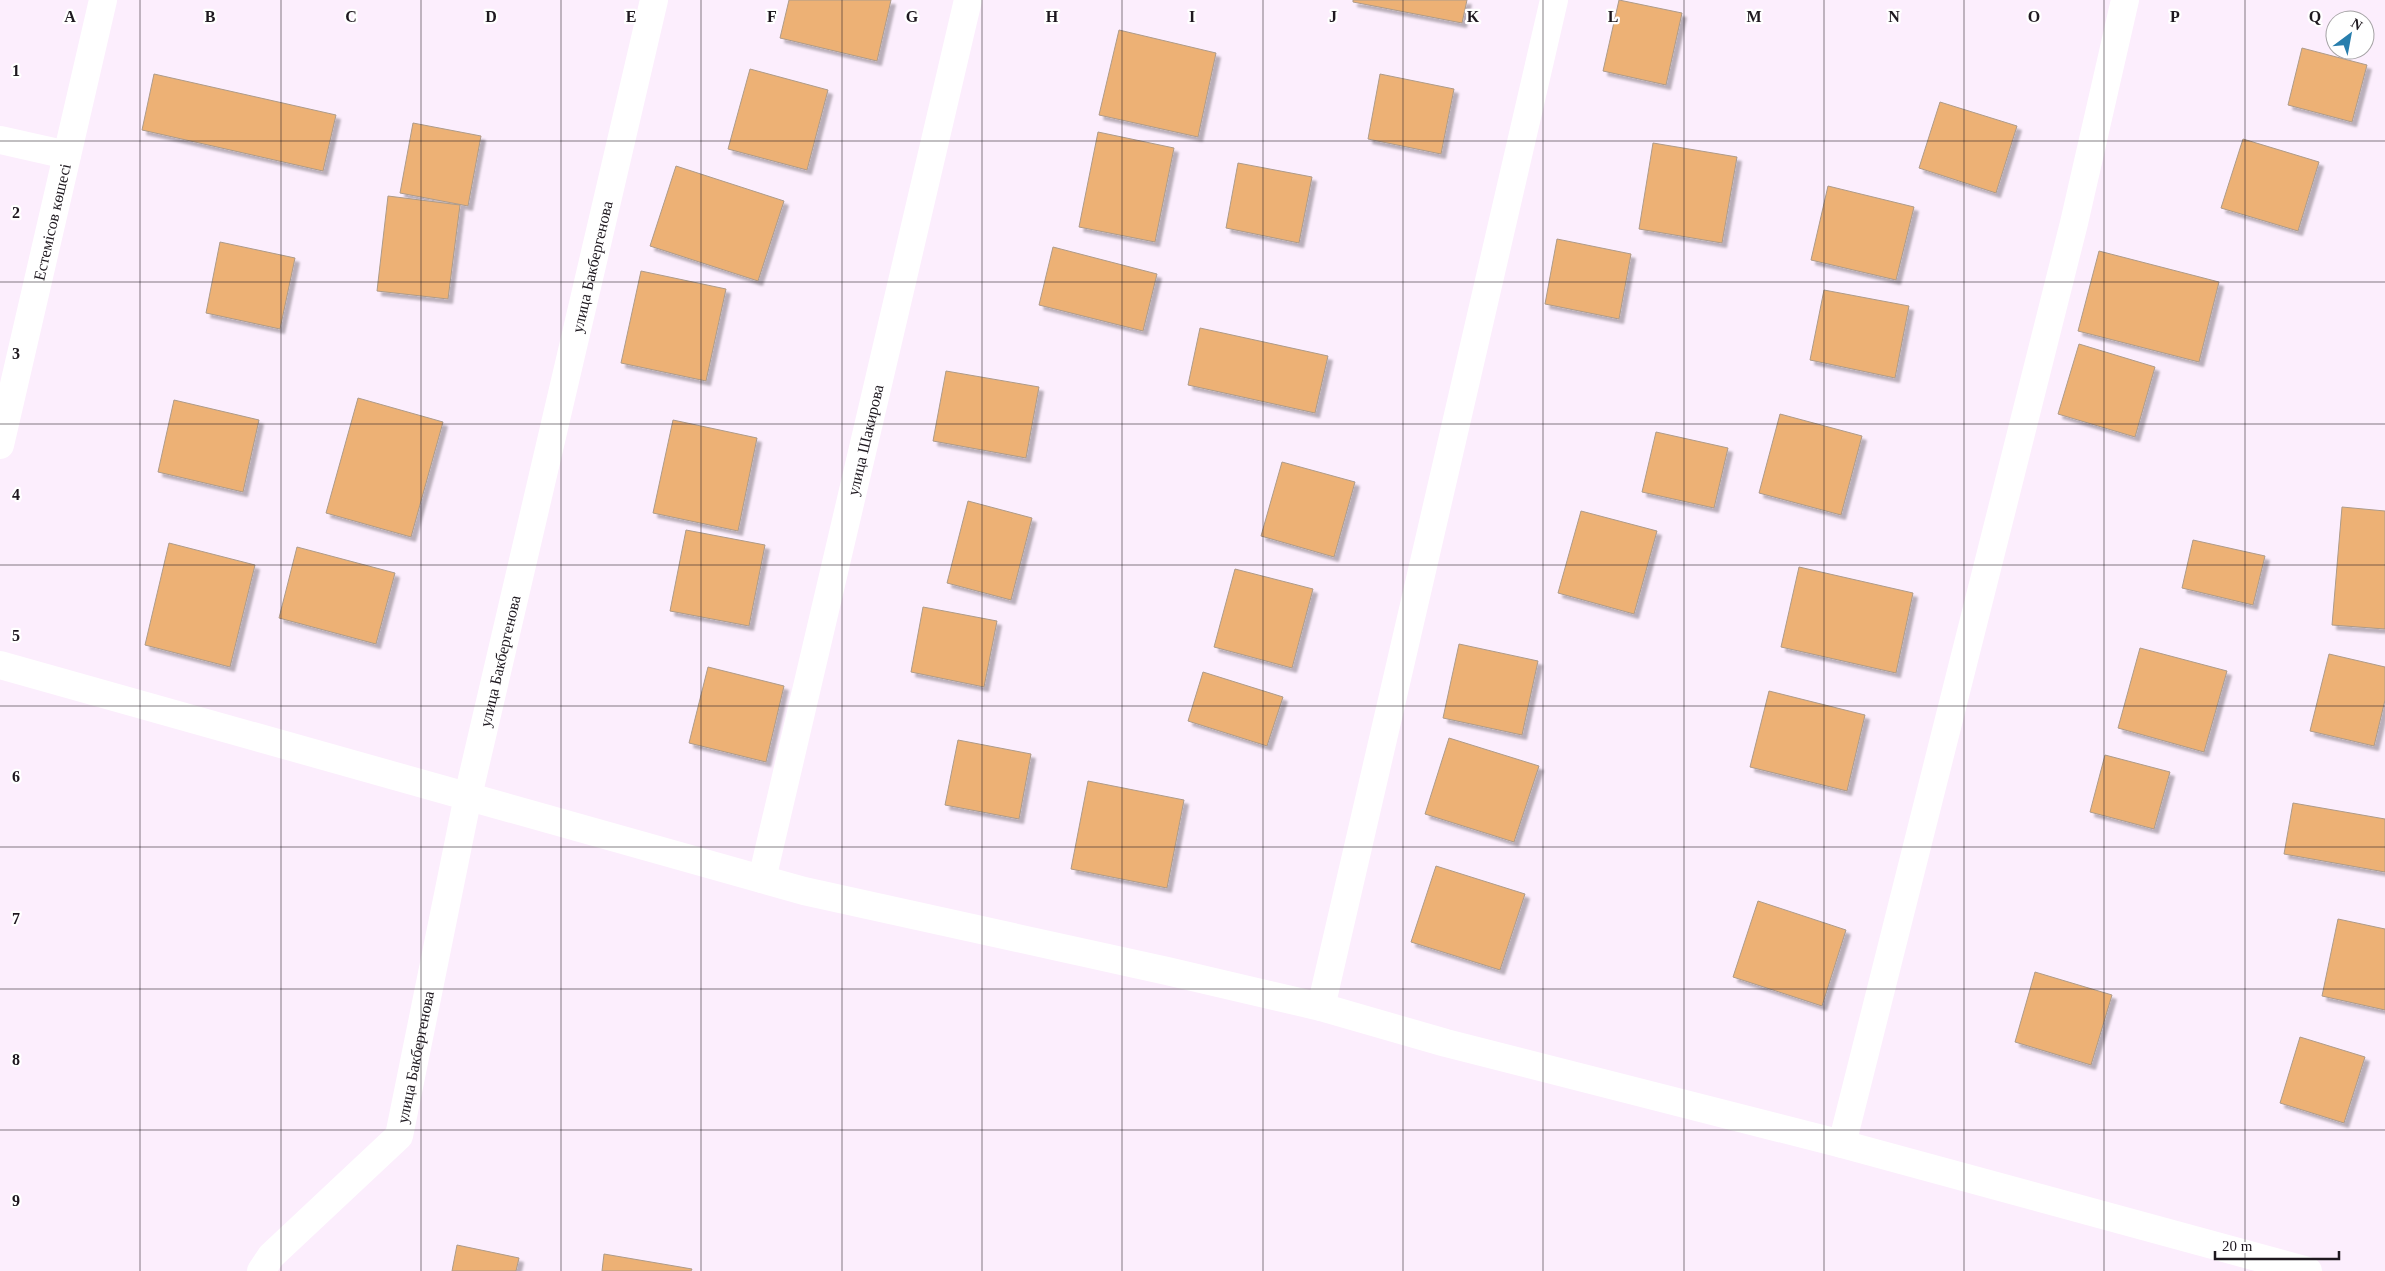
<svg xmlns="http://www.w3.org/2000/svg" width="2385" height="1271" font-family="Georgia,serif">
  <defs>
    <filter id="shadow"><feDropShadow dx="4.5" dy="4.5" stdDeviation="1" flood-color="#0004"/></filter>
  </defs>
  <rect width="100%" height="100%" fill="#fceefd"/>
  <!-- building -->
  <path fill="#edb174" stroke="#ad9b8a" filter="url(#shadow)" d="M789 0H891L877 61 780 38Z
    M1353 0H1467L1462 23 1353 2Z
    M1619 0 1682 13 1666 85 1603 71Z
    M1119 30 1216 53 1198 137 1099 115Z
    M2302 48 2367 65 2352 122 2288 105Z
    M750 69 828 90 807 170 728 149Z
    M154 74 336 115 323 171 142 130Z
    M1380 74 1454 89 1441 154 1368 139Z
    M1940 102 2017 126 1996 193 1919 168Z
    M413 123 481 136 468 206 400 193Z
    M1098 132 1174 148 1155 242 1079 227Z
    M2243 139 2319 162 2298 231 2221 208Z
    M1653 143 1737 157 1722 243 1639 229Z
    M1238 163 1312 177 1299 243 1226 228Z
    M676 166 784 201 758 281 650 246Z
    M1828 186 1914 207 1896 280 1811 260Z
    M388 196 460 205 448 299 377 291Z
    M1557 239 1631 254 1619 319 1545 304Z
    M220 242 295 258 280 329 206 313Z
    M1053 247 1157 274 1143 331 1039 305Z
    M2099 251 2219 282 2199 362 2078 331Z
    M641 271 726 289 706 381 621 363Z
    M1824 290 1909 306 1895 378 1810 360Z
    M1200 328 1328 356 1315 413 1188 385Z
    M2079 344 2155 367 2135 437 2058 414Z
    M946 371 1039 387 1026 458 933 441Z
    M358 398 443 422 411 537 326 513Z
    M174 400 259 420 243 492 158 472Z
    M1780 414 1862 436 1841 515 1759 493Z
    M673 420 757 438 738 531 653 513Z
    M1656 432 1728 448 1714 508 1642 492Z
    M1282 462 1355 482 1334 557 1261 536Z
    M968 501 1032 518 1011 600 947 583Z
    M2342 507 2385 511V629L2332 625Z
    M1581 511 1657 531 1634 614 1558 593Z
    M686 530 765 545 749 626 670 611Z
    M2193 540 2265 556 2253 605 2182 588Z
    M169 543 255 565 230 667 145 645Z
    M297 547 395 573 376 644 279 618Z
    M1799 567 1913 593 1896 673 1781 647Z
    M1235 569 1313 589 1292 668 1214 647Z
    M923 607 997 621 984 687 911 672Z
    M1459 644 1538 661 1522 735 1443 718Z
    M2140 648 2227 671 2204 752 2118 728Z
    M2329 654 2385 667V700L2374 746 2310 731Z
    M708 667 784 686 766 762 689 743Z
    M1203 672 1283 697 1267 746 1188 721Z
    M1769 691 1865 715 1847 791 1750 767Z
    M1449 738 1539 766 1514 842 1425 814Z
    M958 740 1031 754 1019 819 945 805Z
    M2105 755 2170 772 2154 829 2090 812Z
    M1088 781 1184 800 1167 888 1071 869Z
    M2293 803 2385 819V872L2284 854Z
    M1436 866 1525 894 1500 970 1411 942Z
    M1758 901 1846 930 1822 1006 1733 977Z
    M2338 919 2385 929V1010L2322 996Z
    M2035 972 2112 995 2091 1065 2015 1042Z
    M2300 1037 2365 1057 2344 1123 2280 1103Z
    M457 1245 519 1258 516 1271H452Z
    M604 1254 692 1269 691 1271H602Z"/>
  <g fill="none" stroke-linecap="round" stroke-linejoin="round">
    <!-- minor -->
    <g stroke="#fff" stroke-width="28">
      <path d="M0 140 67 155"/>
      <path id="s1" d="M0 445 103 0"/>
      <path d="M0 665 804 891 1167 971 1321 1007 1446 1043 1842 1144 2308 1271"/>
      <path id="s2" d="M762 879 968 0"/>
      <path d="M1321 1007 1554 0"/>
      <path d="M1842 1144 2074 223 2125 0"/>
      <path id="s3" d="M261 1271 271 1256 399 1136 468 796 654 0"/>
    </g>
  </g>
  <!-- grid -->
  <path fill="none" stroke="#1e181f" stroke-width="1" stroke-opacity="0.55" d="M140 0V1271M281 0V1271M421 0V1271M561 0V1271M701 0V1271M842 0V1271M982 0V1271M1122 0V1271M1263 0V1271M1403 0V1271M1543 0V1271M1684 0V1271M1824 0V1271M1964 0V1271M2104 0V1271M2245 0V1271M0 141H2385M0 282H2385M0 424H2385M0 565H2385M0 706H2385M0 847H2385M0 989H2385M0 1130H2385"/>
  <g text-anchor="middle" stroke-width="4.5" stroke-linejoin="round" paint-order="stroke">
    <!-- street labels -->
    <g font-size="16" fill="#1e181f" stroke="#fff">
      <text dy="6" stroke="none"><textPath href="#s1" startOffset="229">Естемісов көшесі</textPath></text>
      <text dy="6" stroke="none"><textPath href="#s3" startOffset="1084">улица Бакбергенова</textPath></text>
      <text dy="6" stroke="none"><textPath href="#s2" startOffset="451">улица Шакирова</textPath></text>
      <text dy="6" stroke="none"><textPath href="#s3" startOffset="679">улица Бакбергенова</textPath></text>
      <text dy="6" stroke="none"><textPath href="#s3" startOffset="274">улица Бакбергенова</textPath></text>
    </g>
  </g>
  <g font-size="16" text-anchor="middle" font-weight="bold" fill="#1e181f" stroke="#fff" stroke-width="4.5" stroke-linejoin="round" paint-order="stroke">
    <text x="70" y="22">A</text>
    <text x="210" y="22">B</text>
    <text x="351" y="22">C</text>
    <text x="491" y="22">D</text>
    <text x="631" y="22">E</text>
    <text x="772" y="22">F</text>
    <text x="912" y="22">G</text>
    <text x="1052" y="22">H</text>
    <text x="1192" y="22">I</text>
    <text x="1333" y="22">J</text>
    <text x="1473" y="22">K</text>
    <text x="1613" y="22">L</text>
    <text x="1754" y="22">M</text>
    <text x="1894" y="22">N</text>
    <text x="2034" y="22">O</text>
    <text x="2175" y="22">P</text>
    <text x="2315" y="22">Q</text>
    <text x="16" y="76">1</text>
    <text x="16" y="218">2</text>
    <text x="16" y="359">3</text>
    <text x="16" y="500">4</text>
    <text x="16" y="641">5</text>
    <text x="16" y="782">6</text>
    <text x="16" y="924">7</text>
    <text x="16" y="1065">8</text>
    <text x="16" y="1206">9</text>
  </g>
  <!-- north arrow -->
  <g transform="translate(2350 35) rotate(32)"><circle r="24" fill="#ffffff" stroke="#a5a3a5"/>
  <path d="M0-4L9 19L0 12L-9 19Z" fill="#287ead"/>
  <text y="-8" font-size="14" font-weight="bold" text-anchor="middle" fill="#1e181f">N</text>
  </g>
  <!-- scale -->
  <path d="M2215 1251v8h124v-8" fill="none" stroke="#1e181f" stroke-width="2.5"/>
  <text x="2222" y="1251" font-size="15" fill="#1e181f" stroke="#ffffff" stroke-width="4" paint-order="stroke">20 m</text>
</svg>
